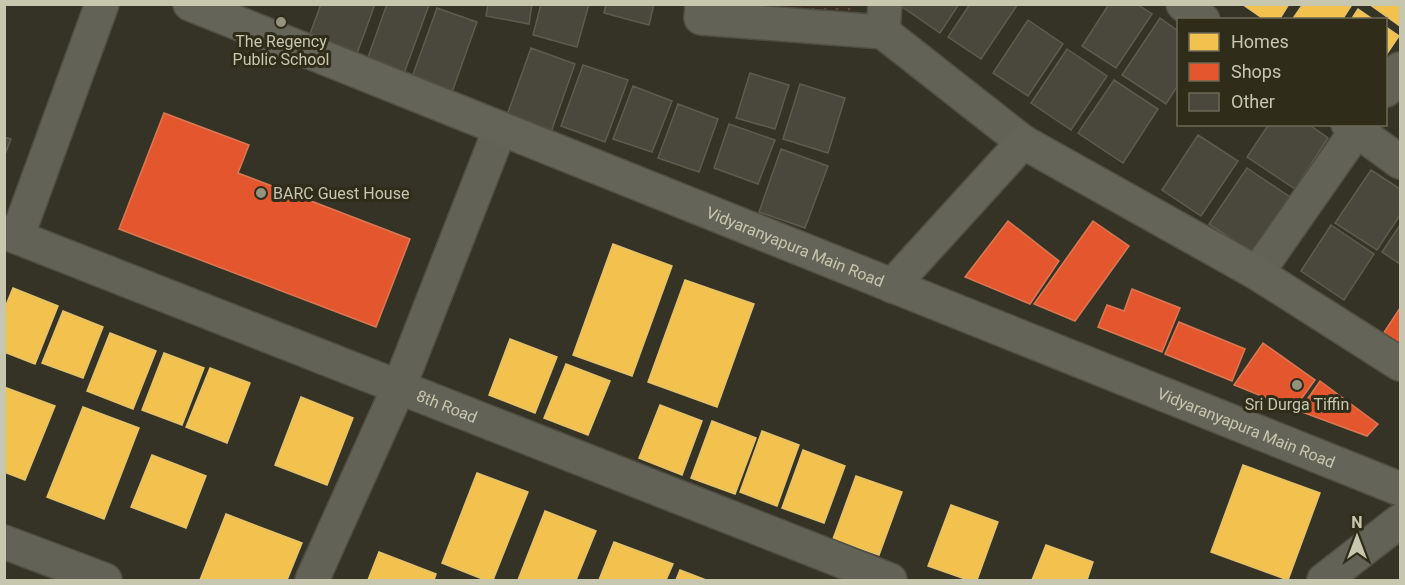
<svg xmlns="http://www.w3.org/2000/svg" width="1405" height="585" font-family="Roboto,sans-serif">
  <defs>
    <pattern id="grass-dots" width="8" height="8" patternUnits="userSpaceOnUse" patternTransform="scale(1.5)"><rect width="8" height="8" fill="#3b2e22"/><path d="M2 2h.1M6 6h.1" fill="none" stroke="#564b40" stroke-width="1.8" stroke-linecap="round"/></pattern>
  </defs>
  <rect width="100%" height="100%" fill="#353325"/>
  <!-- grass -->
  <path fill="url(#grass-dots)" d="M720 4 853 5V16Z"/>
  <!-- homes -->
  <path fill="#f2c14e" stroke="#e5c26b" stroke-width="1.5" d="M1242 4H1289L1279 20H1265Z
    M1303 4H1350L1351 6 1342 20H1292Z
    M1369 4H1400V26Z
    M1358 9 1374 20H1351Z
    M1386 27 1399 36 1386 55Z
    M613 244 672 266 632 376 573 355Z
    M685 280 754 304 717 407 648 382Z
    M13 288 58 306 35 364 4 352V310Z
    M63 311 103 327 83 378 42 363Z
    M110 333 156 351 133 409 87 391Z
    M510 339 557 357 535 413 489 395Z
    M164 353 204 368 182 425 142 410Z
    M566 364 610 381 588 435 544 418Z
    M210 368 250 383 227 443 186 427Z
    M4 387 55 406 25 480 4 472Z
    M301 397 353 418 327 485 275 465Z
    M660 405 702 421 682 475 639 458Z
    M83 407 139 428 104 519 47 497Z
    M712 421 756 438 735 494 691 478Z
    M762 431 799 445 777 506 740 492Z
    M803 450 845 466 824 523 782 508Z
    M152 455 206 476 186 528 131 507Z
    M1243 465 1320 493 1288 580 1211 552Z
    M477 473 528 492 493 580H485L442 563Z
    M856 476 902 492 879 555 833 539Z
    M951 505 998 522 977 580H968L928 566Z
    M545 511 596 531 576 580H518Z
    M226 514 302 543 287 580H200Z
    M614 542 673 564 666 580H599Z
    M1046 545 1093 562 1087 580H1032Z
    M379 552 436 574 434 580H368Z
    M680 570 706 580H676Z"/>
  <!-- shops -->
  <path fill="#e4572e" stroke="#db7854" stroke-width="1.5" d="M164 113 249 145 238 173 410 239 376 327 119 229Z
    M1008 221 1059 261 1030 304 965 277Z
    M1093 221 1129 246 1075 321 1034 304Z
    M1132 289 1180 308 1162 352 1098 327 1107 305 1124 311Z
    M1400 308V349L1381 337Z
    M1179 322 1245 349 1232 381 1165 354Z
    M1263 343 1315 380 1294 409 1234 385Z
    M1320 381 1378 424 1367 436 1299 411Z"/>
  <!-- building -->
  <path fill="#4a483c" stroke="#5d5c4d" stroke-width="1.5" d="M321 4H375L355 59 307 42Z
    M387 4 429 5 403 76 366 63Z
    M488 4H532L529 24 486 16Z
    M541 4H589L577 47 533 35Z
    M606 4H654L649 25 604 13Z
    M898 4H959L940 33Z
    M970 4H1018L981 59 948 37Z
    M1109 4H1137L1152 14 1116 68 1082 46Z
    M437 8 477 22 451 95 411 80Z
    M1160 18 1178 31V85L1166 104 1122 75Z
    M1028 20 1063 44 1028 96 993 73Z
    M531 48 575 64 551 132 507 115Z
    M1067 49 1107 76 1071 130 1031 103Z
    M583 65 628 80 605 142 561 126Z
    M750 73 789 85 775 129 736 118Z
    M1114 80 1158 109 1123 163 1078 133Z
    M800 84 845 98 828 153 783 139Z
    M633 86 672 101 652 152 613 139Z
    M678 104 718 119 699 172 658 158Z
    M729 124 775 140 758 184 714 168Z
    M1269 124H1308L1328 138 1295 189 1247 157Z
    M1198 135 1238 161 1201 216 1162 190Z
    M4 137 11 139 4 157Z
    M781 149 828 166 805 228 759 212Z
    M1247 168 1290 197 1253 253 1209 224Z
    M1371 170 1400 189V215L1377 250 1335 223Z
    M1331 225 1374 254 1344 300 1301 271Z
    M1400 225V264L1382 252Z"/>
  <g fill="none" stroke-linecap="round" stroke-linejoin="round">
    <!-- minor casing -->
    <g stroke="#4f4e43" stroke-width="36">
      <g id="minor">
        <path d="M702 4 701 18 883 32"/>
        <path d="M885 4 883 32 1023 142"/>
        <path d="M1183 4 1203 20"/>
        <path d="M1386 90 1400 69"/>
        <path d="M1348 124 1400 162"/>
        <path id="s1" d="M4 232 890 580"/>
        <path d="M17 237 102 4"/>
        <path d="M1257 273 1361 124"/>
        <path d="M4 542 105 580"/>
        <path d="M312 580 399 387 500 129"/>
        <path d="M1324 580 1400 521"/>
      </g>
    </g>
    <!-- major casing -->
    <g stroke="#515042" stroke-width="36">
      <g id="major">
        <path id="s2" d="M190 4 1400 489"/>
        <path d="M892 286 1023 142 1257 273 1400 364"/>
      </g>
    </g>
    <!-- minor -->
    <use href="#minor" stroke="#626256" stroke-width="33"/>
    <!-- major -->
    <use href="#major" stroke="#656458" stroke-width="33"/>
  </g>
  <!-- markers -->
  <g fill="#94937e" stroke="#2f2d19" stroke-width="2">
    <circle cx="281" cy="22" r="6"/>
    <circle cx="261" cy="193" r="6"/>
    <circle cx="1297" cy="385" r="6"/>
  </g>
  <g text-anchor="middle" stroke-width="6" stroke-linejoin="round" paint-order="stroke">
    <!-- poi labels -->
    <g font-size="16" fill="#c7c6ae" stroke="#2f2d19">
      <text x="281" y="47">The Regency<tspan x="281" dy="18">Public School</tspan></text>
      <text x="273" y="199" text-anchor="start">BARC Guest House</text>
      <text x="1297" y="410">Sri Durga Tiffin</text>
    </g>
    <!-- street labels -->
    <g font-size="16" fill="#c7c6ae" stroke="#2f2d19">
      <text dy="6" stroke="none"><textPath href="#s2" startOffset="652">Vidyaranyapura Main Road</textPath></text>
      <text dy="6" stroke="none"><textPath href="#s1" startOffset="476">8th Road</textPath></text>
      <text dy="6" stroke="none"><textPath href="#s2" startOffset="1138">Vidyaranyapura Main Road</textPath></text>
    </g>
  </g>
  <!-- border -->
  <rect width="1405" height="585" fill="none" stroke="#c7c6ae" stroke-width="12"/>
  <!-- legend -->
  <rect x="1177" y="18" width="210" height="108" fill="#2f2d19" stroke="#6c6a55" stroke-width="1.5"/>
  <rect x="1189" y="33" width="30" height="18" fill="#f2c14e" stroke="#6c6a55" stroke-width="1.5"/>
  <text x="1231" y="48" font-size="18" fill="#c7c6ae">Homes</text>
  <rect x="1189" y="63" width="30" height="18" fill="#e4572e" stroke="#6c6a55" stroke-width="1.5"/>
  <text x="1231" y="78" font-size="18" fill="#c7c6ae">Shops</text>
  <rect x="1189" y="93" width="30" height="18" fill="#4a483c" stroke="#6c6a55" stroke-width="1.5"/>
  <text x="1231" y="108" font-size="18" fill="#c7c6ae">Other</text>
  <!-- north arrow -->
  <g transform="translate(1357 537)" stroke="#2f2d19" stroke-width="4.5" paint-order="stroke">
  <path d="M0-4.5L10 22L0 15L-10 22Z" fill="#c7c6ae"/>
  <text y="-9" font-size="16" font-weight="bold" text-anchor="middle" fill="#c7c6ae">N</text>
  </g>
</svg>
